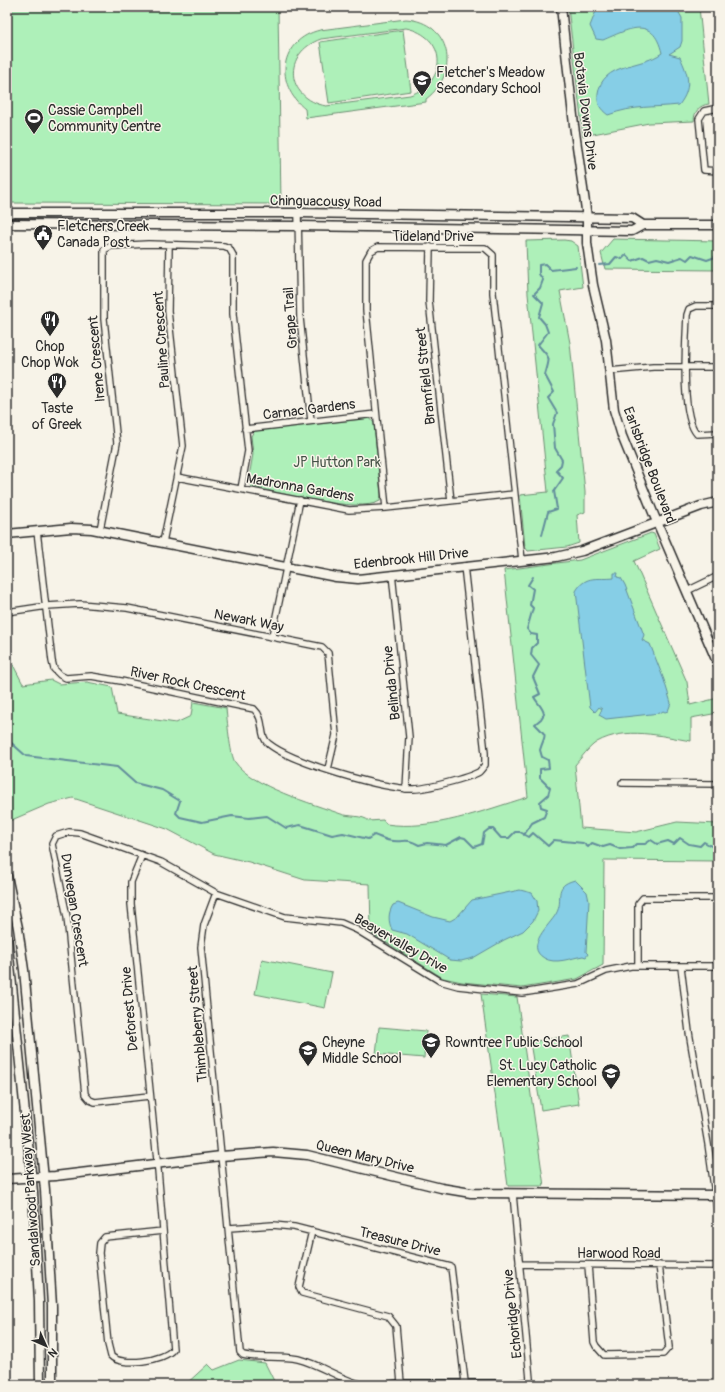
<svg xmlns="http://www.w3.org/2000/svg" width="725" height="1392" font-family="Pangolin,sans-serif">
  <rect width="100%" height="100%" fill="#f7f3e8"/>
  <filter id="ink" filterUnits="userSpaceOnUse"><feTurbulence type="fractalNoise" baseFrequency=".025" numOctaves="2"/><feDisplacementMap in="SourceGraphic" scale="8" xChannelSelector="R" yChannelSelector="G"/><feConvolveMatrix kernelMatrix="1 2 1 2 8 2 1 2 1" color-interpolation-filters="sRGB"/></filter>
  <g filter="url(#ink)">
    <!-- green -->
    <path fill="#aef0b9" stroke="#6c8e72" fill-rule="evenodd" d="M7 7H278L281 204 7 203Z
      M568 7H699L709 104C699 105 694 112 694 121L649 123 583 136Z
      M406 19C451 22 461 73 426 99V102L306 118 305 109C274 84 279 40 320 30ZM406 28C447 36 449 82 410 95L326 106C285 98 282 53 321 39Z
      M403 30 411 91 329 103 320 42Z
      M613 239 718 241V270L605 269 601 253Z
      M564 240 571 241 578 246 583 287 560 291 570 343 585 492V512L577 515 579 543 567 547 528 551 525 547 520 495 548 492 528 294 526 241Z
      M370 418 374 423 381 495 380 501C359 514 278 492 252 487L248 483 253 454 251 436 254 431Z
      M651 533 654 534 660 549 634 561 687 682 690 705 718 698V713L691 718V741C661 736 626 726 597 742 589 747 581 758 575 765L581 828 636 832 677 822 718 824V861L604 860 603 965 577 979 522 988 462 982 443 978 371 933 370 884 305 880 249 862 214 854 167 829 73 798 49 804 7 822V662L12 663 23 684 51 680 59 684 87 682 112 687 117 714 176 723 191 716 193 702 226 708C227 718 230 755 235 762 251 786 313 804 341 814 349 817 363 815 369 821L383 820 386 824C433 831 482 811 528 797L504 570 580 560Z
      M262 959 332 973 325 1008 255 994Z
      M481 994 517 997 544 1186H508Z
      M379 1027 426 1031 424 1058 376 1054Z
      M569 1036 579 1104 541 1110 530 1042Z
      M239 1360 265 1363 276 1385H185L208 1364 214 1370Z"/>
    <!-- water -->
    <path fill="#86cee6" stroke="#628d9b" d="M609 7H671L678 11 682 18V41L680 47 669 54 680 57C689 76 692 88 679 105 652 108 635 105 608 115 600 109 597 104 598 94 602 62 642 68 662 53 653 14 627 30 603 40L596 39 590 26 596 11Z
      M614 573H618L617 577 621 578 625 585 644 635 642 640 650 644 664 680 671 703 668 711 665 712 663 711 660 713 606 719 599 715 602 709 599 707 595 712 590 707 576 591C586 574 598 580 614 578Z
      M575 880 587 892 589 901 586 952 588 954 586 957 583 956C571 958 555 965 544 958 524 946 550 925 556 914 565 899 551 886 575 880Z
      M520 890 532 893 537 901 538 911 533 921 523 931 504 940 473 958 461 961 450 960 407 934 392 930C388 921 388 913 393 905L398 903 433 917 450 921 457 917 472 900Z"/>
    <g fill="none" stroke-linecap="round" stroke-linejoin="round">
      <!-- stream -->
      <path stroke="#628d9b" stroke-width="2" d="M599 265 610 264 616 257 622 259 626 255 632 261 643 257 649 260 657 258 669 261 682 257 687 260 692 255 707 260 718 256
        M542 535 548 512 557 509 554 491 563 478 556 470 561 465 562 460 555 448 553 424 557 413 548 398 554 392 545 375C551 355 550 359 538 345L548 332 545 324 539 317 543 303 534 294 540 288 543 280 539 274V265L545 264 551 270 576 267
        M7 692V703
        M7 739 26 756 117 767 135 783 162 790 180 801 176 813 180 817 202 822 232 816 249 818 267 816 286 828 300 825 332 835 343 833 368 839 374 835C380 837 387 841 393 841 406 842 406 838 419 845L427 843 446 845 461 837 465 838 474 847 482 844 484 833 489 829H493L501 838H509L515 832H520L529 837 533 833 548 846 554 840 583 843 588 847 592 843 603 847 610 845 620 849 632 848 636 844H645L651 840 657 844 668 841 674 844 680 838 689 844 700 846 704 842 713 847 718 845
        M524 835 532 823 544 817 547 809 541 807 540 802 548 795 550 788 540 778V769L549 768 548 760 542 757 540 750C545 733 549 738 535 724L541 719 544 714C543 707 537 703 534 697L540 694 533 677 539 665 531 655 532 648 537 643V635L531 634 527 629 533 608 530 605 533 589 528 585 533 577"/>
      <!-- street casing -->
      <g stroke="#2b2b2b" stroke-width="8">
        <path id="street" d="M718 108 704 111 699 119 704 170 718 171
          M298 213 300 318 311 421
          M430 247 429 301 451 501
          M718 306H696L689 309 687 315C686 341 680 416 697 434L718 433
          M609 371 653 367H718
          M245 429 376 414
          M177 477 349 510 386 508 514 494
          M386 508 366 310V260L371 251 378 247 485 248 493 255V293L522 560
          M100 530 117 443 104 319V250L111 246 148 244 224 246 229 248 233 255V314L248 451 241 489
          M37 531 52 661 54 669 60 675 66 678 91 676 121 681 254 709C266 720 258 736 269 744 293 763 383 789 414 789 426 789 468 778 479 772 481 770 483 767 485 765V753L464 566
          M163 542 183 446 168 311 169 246
          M392 574 409 737 406 789
          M687 591 718 576
          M7 612 47 606 80 604 127 608 322 647 328 653 336 735 328 769
          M272 636 300 500
          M622 783 718 784
          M142 855 131 882V904L158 1170 173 1349C165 1361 121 1367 111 1356L108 1344 99 1253 100 1243 105 1237 163 1231
          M216 893 204 925 201 947 240 1352 243 1355C261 1359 280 1355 298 1359 322 1365 340 1380 364 1385
          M638 966V904L643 898H718
          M681 967 689 1032 708 1144 718 1216
          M149 1096 95 1102 90 1100 85 1094 67 917 52 844 56 836 69 832 80 833 161 862 216 893 285 917 341 923 357 930 440 981 458 986 522 993 578 984 606 971 631 966H718
          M229 1228 273 1225 294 1227 451 1267 465 1382
          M312 1231 299 1287 302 1293 388 1316 396 1326 401 1383
          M519 1264 718 1266
          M588 1265 594 1342 596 1346 604 1355 663 1354 669 1347 659 1265
          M381 1385 401 1383H518L526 1382 530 1379 513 1194"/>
      </g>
      <!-- secondary casing -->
      <g stroke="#2b2b2b" stroke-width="11">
        <path id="secondary" d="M561 7 574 125 587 217V243L593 285 606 340 614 410 622 436 654 515 718 664
          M7 213H298L632 218 643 225
          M7 224 298 226 632 231 643 225H718
          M7 534 71 528 92 529 336 577 358 579 556 557 582 551 701 506 718 502
          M7 876 18 928 24 970 45 1190 52 1306V1385
          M7 936 33 1192 39 1301 40 1385
          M7 1179 55 1176 221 1156 273 1152 307 1155 441 1188 471 1193 718 1195"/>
      </g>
      <!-- street -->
      <use href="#street" stroke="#f7f3e8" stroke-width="5.5"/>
      <!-- secondary -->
      <use href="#secondary" stroke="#f7f3e8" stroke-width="8"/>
    </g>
  </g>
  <!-- icons -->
  <defs>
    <g id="school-pin" transform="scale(1)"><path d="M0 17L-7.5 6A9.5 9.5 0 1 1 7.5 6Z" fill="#2b2b2b" stroke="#f7f3e8"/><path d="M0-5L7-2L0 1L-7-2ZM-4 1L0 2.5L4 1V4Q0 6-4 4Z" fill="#fff"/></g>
    <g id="stadium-pin" transform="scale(1)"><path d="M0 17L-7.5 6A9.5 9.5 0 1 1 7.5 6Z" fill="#2b2b2b" stroke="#f7f3e8"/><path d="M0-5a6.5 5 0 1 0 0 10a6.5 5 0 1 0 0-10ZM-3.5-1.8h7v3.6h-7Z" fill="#fff"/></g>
    <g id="civic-pin" transform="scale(1)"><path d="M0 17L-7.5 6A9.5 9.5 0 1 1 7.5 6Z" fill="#2b2b2b" stroke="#f7f3e8"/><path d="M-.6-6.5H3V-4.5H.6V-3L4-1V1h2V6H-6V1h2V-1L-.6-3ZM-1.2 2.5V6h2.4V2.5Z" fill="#fff"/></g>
    <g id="restaurant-pin" transform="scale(1)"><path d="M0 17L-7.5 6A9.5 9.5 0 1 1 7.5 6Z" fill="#2b2b2b" stroke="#f7f3e8"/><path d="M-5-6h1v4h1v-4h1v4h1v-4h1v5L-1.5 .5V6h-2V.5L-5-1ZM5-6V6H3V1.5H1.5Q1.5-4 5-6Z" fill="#fff"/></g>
  </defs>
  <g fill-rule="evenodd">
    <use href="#school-pin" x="422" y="80"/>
    <use href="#stadium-pin" x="34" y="118"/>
    <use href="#civic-pin" x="43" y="234"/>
    <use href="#restaurant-pin" x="50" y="320"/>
    <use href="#restaurant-pin" x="57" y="382"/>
    <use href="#school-pin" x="431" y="1042"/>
    <use href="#school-pin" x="308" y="1050"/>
    <use href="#school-pin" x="611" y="1073"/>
  </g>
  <g text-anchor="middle" stroke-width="3" stroke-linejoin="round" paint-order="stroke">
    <!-- poi labels -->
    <g font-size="14" fill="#2b2b2b" stroke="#f7f3e8" text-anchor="start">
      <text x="436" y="77">Fletcher's Meadow<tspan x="436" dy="16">Secondary School</tspan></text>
      <text x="48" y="115">Cassie Campbell<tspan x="48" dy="16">Community Centre</tspan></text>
      <text x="57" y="231">Fletchers Creek<tspan x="57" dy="16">Canada Post</tspan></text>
      <text x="50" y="351" text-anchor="middle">Chop<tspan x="50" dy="16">Chop Wok</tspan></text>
      <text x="57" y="413" text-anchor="middle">Taste<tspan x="57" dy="16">of Greek</tspan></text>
      <text x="322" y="1047">Cheyne<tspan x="322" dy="16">Middle School</tspan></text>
      <text x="445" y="1047">Rowntree Public School</text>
      <text x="597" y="1070" text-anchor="end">St. Lucy Catholic<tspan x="597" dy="16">Elementary School</tspan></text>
    </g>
    <!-- street labels -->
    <g font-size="14" fill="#2b2b2b" stroke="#f7f3e8">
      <text transform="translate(586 111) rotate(83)" y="5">Botavia Downs Drive</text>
      <text transform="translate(326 201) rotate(1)" y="5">Chinguacousy Road</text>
      <text x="433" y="241">Tideland Drive</text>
      <text transform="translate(290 318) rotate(-94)" y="5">Grape Trail</text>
      <text transform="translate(161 340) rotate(-94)" y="5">Pauline Crescent</text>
      <text transform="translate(96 359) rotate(-95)" y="5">Irene Crescent</text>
      <text transform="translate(425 376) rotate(-96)" y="5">Bramfield Street</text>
      <text transform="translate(309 409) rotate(-7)" y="5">Carnac Gardens</text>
      <text transform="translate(650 465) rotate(69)" y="5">Earlsbridge Boulevard</text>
      <text transform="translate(300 487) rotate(10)" y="5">Madronna Gardens</text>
      <text transform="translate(411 558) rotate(-6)" y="5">Edenbrook Hill Drive</text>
      <text transform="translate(249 620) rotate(11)" y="5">Newark Way</text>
      <text transform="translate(188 683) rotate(12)" y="5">River Rock Crescent</text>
      <text transform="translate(391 683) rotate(-96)" y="5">Belinda Drive</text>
      <text transform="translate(75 910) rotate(81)" y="5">Dunvegan Crescent</text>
      <text transform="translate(401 943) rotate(30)" y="5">Beavervalley Drive</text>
      <text transform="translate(129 1009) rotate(-95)" y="5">Deforest Drive</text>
      <text transform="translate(197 1024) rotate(-95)" y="5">Thimbleberry Street</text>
      <text transform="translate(365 1156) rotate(14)" y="5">Queen Mary Drive</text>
      <text transform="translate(30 1190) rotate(-94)" y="5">Sandalwood Parkway West</text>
      <text transform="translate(400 1241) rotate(14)" y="5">Treasure Drive</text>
      <text x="619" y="1258">Harwood Road</text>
      <text transform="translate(512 1314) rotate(-96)" y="5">Echoridge Drive</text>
    </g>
    <!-- park labels -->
    <g font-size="14" fill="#455247" stroke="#f7f3e8">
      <text x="337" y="467">JP Hutton Park</text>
    </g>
  </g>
  <!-- margin -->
  <rect width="725" height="1392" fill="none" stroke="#f7f3e8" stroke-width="24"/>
  <rect x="12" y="12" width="701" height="1368" fill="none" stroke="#2b2b2b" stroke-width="1.5" filter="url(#ink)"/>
  <!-- north arrow -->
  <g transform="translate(46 1346) rotate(135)" stroke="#f7f3e8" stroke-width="3" paint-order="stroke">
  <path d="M0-3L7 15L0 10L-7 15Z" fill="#2b2b2b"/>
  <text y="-6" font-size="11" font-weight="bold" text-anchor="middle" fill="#2b2b2b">N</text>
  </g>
</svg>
